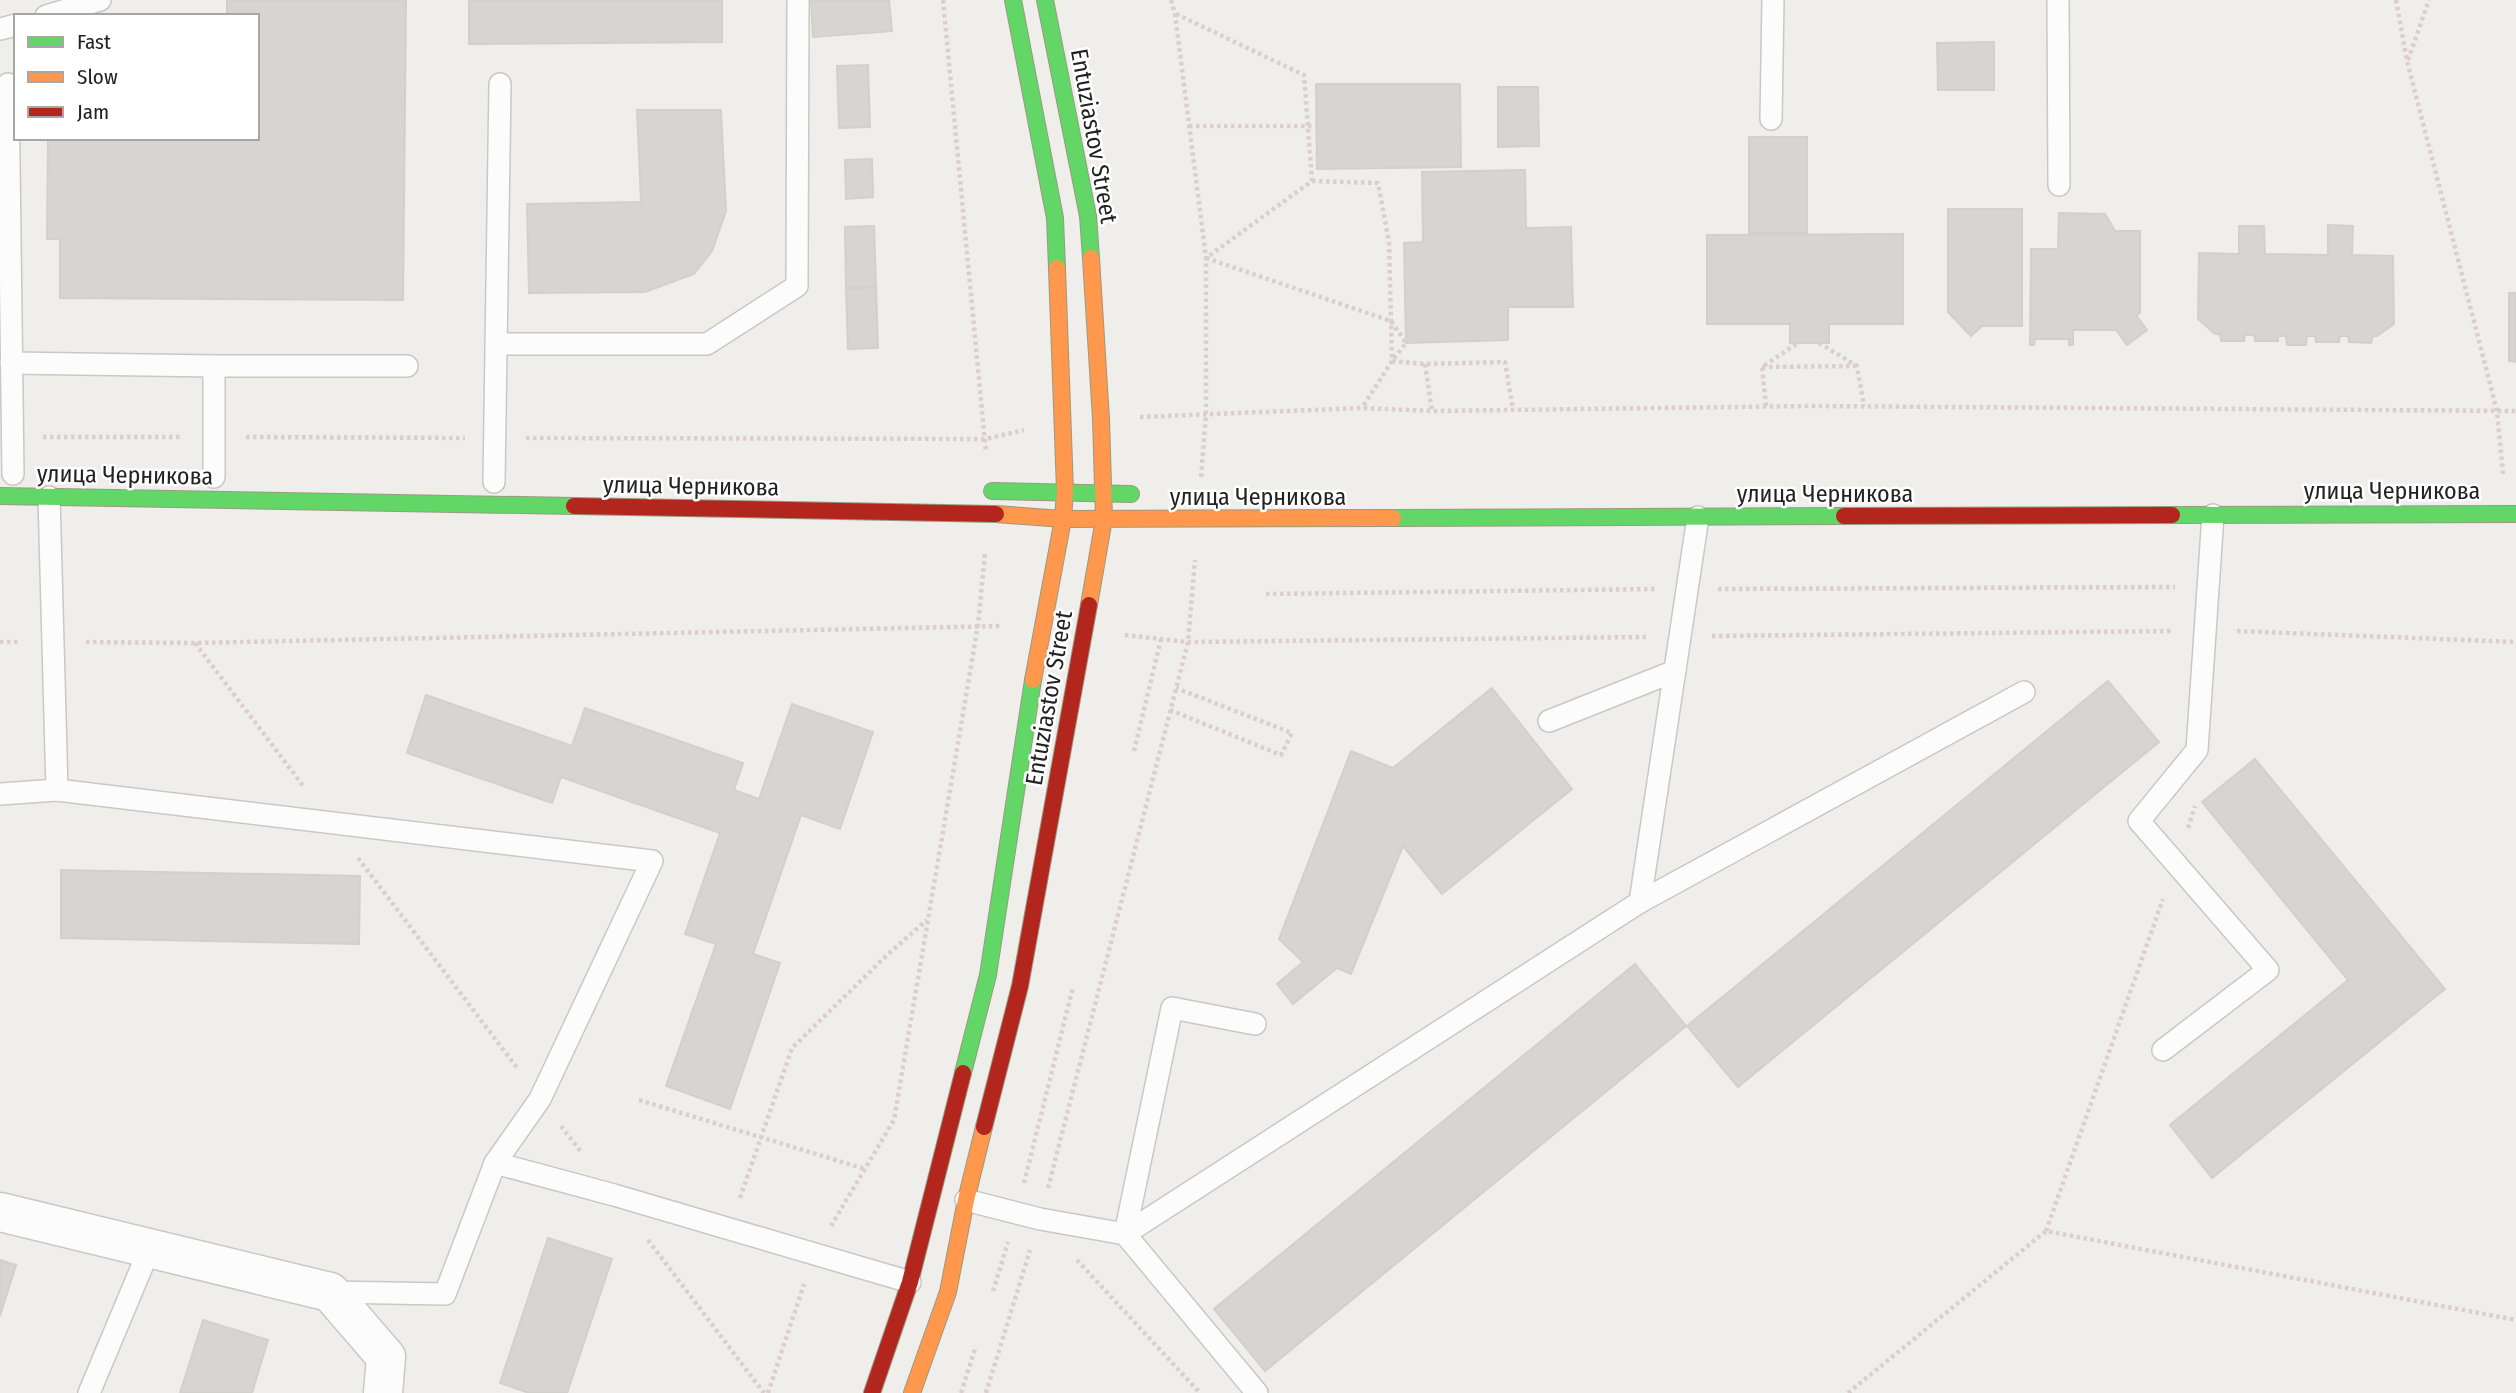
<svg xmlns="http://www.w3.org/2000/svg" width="2516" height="1393" font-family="'Fira Sans Condensed',sans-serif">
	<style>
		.building { fill: #d7d4d2; stroke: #d3d0cc; stroke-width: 2 }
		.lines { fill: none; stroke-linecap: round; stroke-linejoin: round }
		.lane-casing { stroke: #c9c8c7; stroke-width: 24 }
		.street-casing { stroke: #c9c8c7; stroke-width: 41 }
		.fast-casing { stroke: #999a82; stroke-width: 18 }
		.slow-casing { stroke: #999a82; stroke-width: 18 }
		.jam-casing { stroke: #999a82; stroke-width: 18 }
		.path { stroke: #dccecd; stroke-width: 4.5; stroke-dasharray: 3.5 3.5; stroke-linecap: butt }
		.lane { stroke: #fdfcfc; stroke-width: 21 }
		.street { stroke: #fdfcfc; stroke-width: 38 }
		.fast { stroke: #63d668; stroke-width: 16 }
		.slow { stroke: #ff974d; stroke-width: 16 }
		.jam { stroke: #b3261e; stroke-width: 16 }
		.labels { text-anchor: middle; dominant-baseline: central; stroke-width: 5; stroke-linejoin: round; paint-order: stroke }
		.street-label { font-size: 24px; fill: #222; stroke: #fff }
	</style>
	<rect width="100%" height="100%" fill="#f0eeeb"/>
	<g class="building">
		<polygon points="227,0 406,0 403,300 60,298 60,239 47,239 48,138 257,138 257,16 227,16"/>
		<polygon points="469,0 722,0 722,42 469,44"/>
		<polygon points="811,0 889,0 892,31 813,37"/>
		<polygon points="1994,42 1994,90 1938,90 1937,43"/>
		<polygon points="868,65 870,127 839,128 837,66"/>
		<polygon points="1316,84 1460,84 1461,167 1317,169"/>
		<polygon points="1498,87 1538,87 1539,146 1498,147"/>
		<polygon points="637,110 721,110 726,211 712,251 694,274 645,292 529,293 527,204 641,202"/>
		<rect x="1749" y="137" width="58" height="96"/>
		<polygon points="872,159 873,197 846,199 845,160"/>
		<polygon points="1525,170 1526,228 1571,227 1573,307 1508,307 1508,340 1406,343 1404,243 1423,242 1422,172"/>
		<polygon points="1948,209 2022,209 2022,326 1982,326 1971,336 1948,312"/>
		<polygon points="2059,213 2105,214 2115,231 2140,231 2140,313 2136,315 2147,330 2127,345 2116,330 2073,330 2073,345 2069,345 2069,339 2035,339 2034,345 2030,345 2031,249 2058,249"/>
		<polygon points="2328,225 2353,226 2352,255 2393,256 2394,324 2377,336 2373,336 2371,343 2349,342 2348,336 2340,336 2339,342 2316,342 2315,336 2307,336 2306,345 2287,345 2286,336 2278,336 2278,341 2255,341 2254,335 2245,335 2244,341 2221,341 2220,334 2215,334 2198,319 2199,253 2239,254 2239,226 2264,226 2265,254 2328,255"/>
		<polygon points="874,226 876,287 846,288 845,227"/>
		<polygon points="1903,234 1903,324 1829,324 1829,343 1790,343 1790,324 1707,324 1707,235"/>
		<polygon points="876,287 878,348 848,349 846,289"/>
		<polygon points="2509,293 2516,293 2516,362 2509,361"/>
		<polygon points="2108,681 2159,742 1738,1087 1687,1026"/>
		<polygon points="1492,688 1572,789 1442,894 1403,846 1351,974 1337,968 1293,1004 1277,984 1303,962 1279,939 1351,751 1393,768"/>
		<polygon points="426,695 572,746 585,708 743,763 734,790 759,799 792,704 873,732 840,829 801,815 753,954 780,963 730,1109 666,1086 716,944 685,934 720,833 561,777 552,803 407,753"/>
		<polygon points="2255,759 2445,989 2212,1178 2170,1125 2348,980 2202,802"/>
		<polygon points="61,870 360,876 359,944 61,938"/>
		<polygon points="1635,964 1686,1026 1265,1371 1214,1309"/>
		<polygon points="548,1238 612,1259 567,1393 529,1393 500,1383"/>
		<polygon points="0,1260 16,1265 0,1316"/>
		<polygon points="203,1320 268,1340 252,1393 180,1393"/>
	</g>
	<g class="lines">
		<defs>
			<g id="lane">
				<polyline points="2058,0 2059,185"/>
				<polyline points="46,16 100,0"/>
				<polyline points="0,29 16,25"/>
				<polyline points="8,84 13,474"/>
				<polyline points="1771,119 1773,0"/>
				<polyline points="496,344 707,344 797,286 798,0"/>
				<polyline points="11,363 214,366"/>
				<polyline points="214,477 214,366 407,366"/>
				<polyline points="494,482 500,84"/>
				<polyline points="49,497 57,790 652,861 540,1099 495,1163 445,1294 330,1292"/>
				<polyline points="1549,721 1675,671"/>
				<polyline points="0,794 57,790"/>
				<polyline points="1640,902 1698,517"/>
				<polyline points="2163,1050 2268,970 2139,821 2197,750 2213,515"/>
				<polyline points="495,1163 614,1195 910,1282"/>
				<polyline points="966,1200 1040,1219 1125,1234 1172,1008 1255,1024"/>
				<polyline points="89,1393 149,1250"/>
				<polyline points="1257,1393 1125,1234 1640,902 2024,692"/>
			</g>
			<polyline id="street" points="0,1212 330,1292 386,1357 383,1393"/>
			<g id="fast">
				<polyline points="1013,0 1055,218 1057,268"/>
				<polyline points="1045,0 1088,216 1091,258"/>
				<polyline points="992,491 1131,494"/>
				<polyline points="0,496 574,506"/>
				<polyline points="2172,515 2516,514"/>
				<polyline points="1393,518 1844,516"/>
				<polyline points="963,1073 988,975 1033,680"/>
			</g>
			<g id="slow">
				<polyline points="996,514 1063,519 1393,518"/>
				<polyline points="1089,605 1104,519 1101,419 1091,258"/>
				<polyline points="1033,680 1063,519 1065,491 1057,268"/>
				<polyline points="912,1393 948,1292 966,1200 984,1127"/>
			</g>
			<g id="jam">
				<polyline points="574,506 996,514"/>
				<polyline points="1844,516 2172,515"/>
				<polyline points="984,1127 1020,986 1089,605"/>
				<polyline points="872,1393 910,1282 963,1073"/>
			</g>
		</defs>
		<use href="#lane" class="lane-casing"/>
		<use href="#street" class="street-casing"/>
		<use href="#fast" class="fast-casing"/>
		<use href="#slow" class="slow-casing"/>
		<use href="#jam" class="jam-casing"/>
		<g class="path">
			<polyline points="943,0 986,453"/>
			<polyline points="1171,0 1175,14 1206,258 1206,414 1201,478"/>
			<polyline points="2396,0 2407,61 2497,411 2503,474"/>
			<polyline points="1176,14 1304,75 1312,181 1206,258"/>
			<polyline points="2408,60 2429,0"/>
			<polyline points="1189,126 1317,126"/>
			<polyline points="1312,181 1378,183 1389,242 1392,361 1362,408"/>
			<polyline points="1206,258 1391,321 1406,343 1392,361 1425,364 1505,362 1513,410"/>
			<polyline points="1819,343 1857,366 1864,406"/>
			<polyline points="1425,364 1432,411"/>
			<polyline points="1762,367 1857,366"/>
			<polyline points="1766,406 1762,367 1798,343"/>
			<polyline points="1140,417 1362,408 1432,411 1809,406 2516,411"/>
			<polyline points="43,437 181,437"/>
			<polyline points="246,437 465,438"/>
			<polyline points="526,438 986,439 1024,430"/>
			<polyline points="1718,589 2175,587"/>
			<polyline points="1266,594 1657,589"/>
			<polyline points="2237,631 2516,642"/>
			<polyline points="1125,635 1188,642 1647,637"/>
			<polyline points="1712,636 2172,631"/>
			<polyline points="0,642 21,642"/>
			<polyline points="86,642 195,643 1001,626"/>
			<polyline points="195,643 304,787"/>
			<polyline points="1170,710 1281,755 1292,733 1176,688"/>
			<polyline points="1134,751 1161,639"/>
			<polyline points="2188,828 2195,806"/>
			<polyline points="358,858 518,1069"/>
			<polyline points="639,1100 865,1169"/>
			<polyline points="561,1126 581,1152"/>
			<polyline points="1024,1183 1073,987"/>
			<polyline points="1048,1188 1188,642 1195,560"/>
			<polyline points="740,1198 792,1048 888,954 927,920"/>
			<polyline points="831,1226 894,1120 978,625 985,553"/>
			<polyline points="2046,1231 2163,899"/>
			<polyline points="648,1240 764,1393"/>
			<polyline points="1077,1260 1200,1393"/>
			<polyline points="993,1291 1008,1242"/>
			<polyline points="768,1393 804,1284"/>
			<polyline points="961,1393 976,1346"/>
			<polyline points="986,1393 1030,1250"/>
			<polyline points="1848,1393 2046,1231 2516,1320"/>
		</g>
		<use href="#lane" class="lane"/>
		<use href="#street" class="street"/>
		<use href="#fast" class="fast"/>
		<use href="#slow" class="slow"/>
		<use href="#jam" class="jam"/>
	</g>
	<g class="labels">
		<g class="street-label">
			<text transform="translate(1094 136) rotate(80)">Entuziastov Street</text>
			<text transform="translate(125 475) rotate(1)">улица Черникова</text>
			<text transform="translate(691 486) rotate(1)">улица Черникова</text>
			<text x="2392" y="491">улица Черникова</text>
			<text x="1825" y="494">улица Черникова</text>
			<text x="1258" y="497">улица Черникова</text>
			<text transform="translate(1049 698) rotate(-80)">Entuziastov Street</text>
		</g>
	</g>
	<rect x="14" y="14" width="245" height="126" fill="#ffffff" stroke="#a7a7a7" stroke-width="2"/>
	<rect x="28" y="37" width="35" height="10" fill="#63d668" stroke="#a7a7a7" stroke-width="2"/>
	<text x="77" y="49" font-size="21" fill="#222222">Fast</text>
	<rect x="28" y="72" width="35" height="10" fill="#ff974d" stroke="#a7a7a7" stroke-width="2"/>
	<text x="77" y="84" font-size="21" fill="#222222">Slow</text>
	<rect x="28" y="107" width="35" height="10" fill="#b3261e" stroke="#a7a7a7" stroke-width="2"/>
	<text x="77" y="119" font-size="21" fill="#222222">Jam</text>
</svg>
